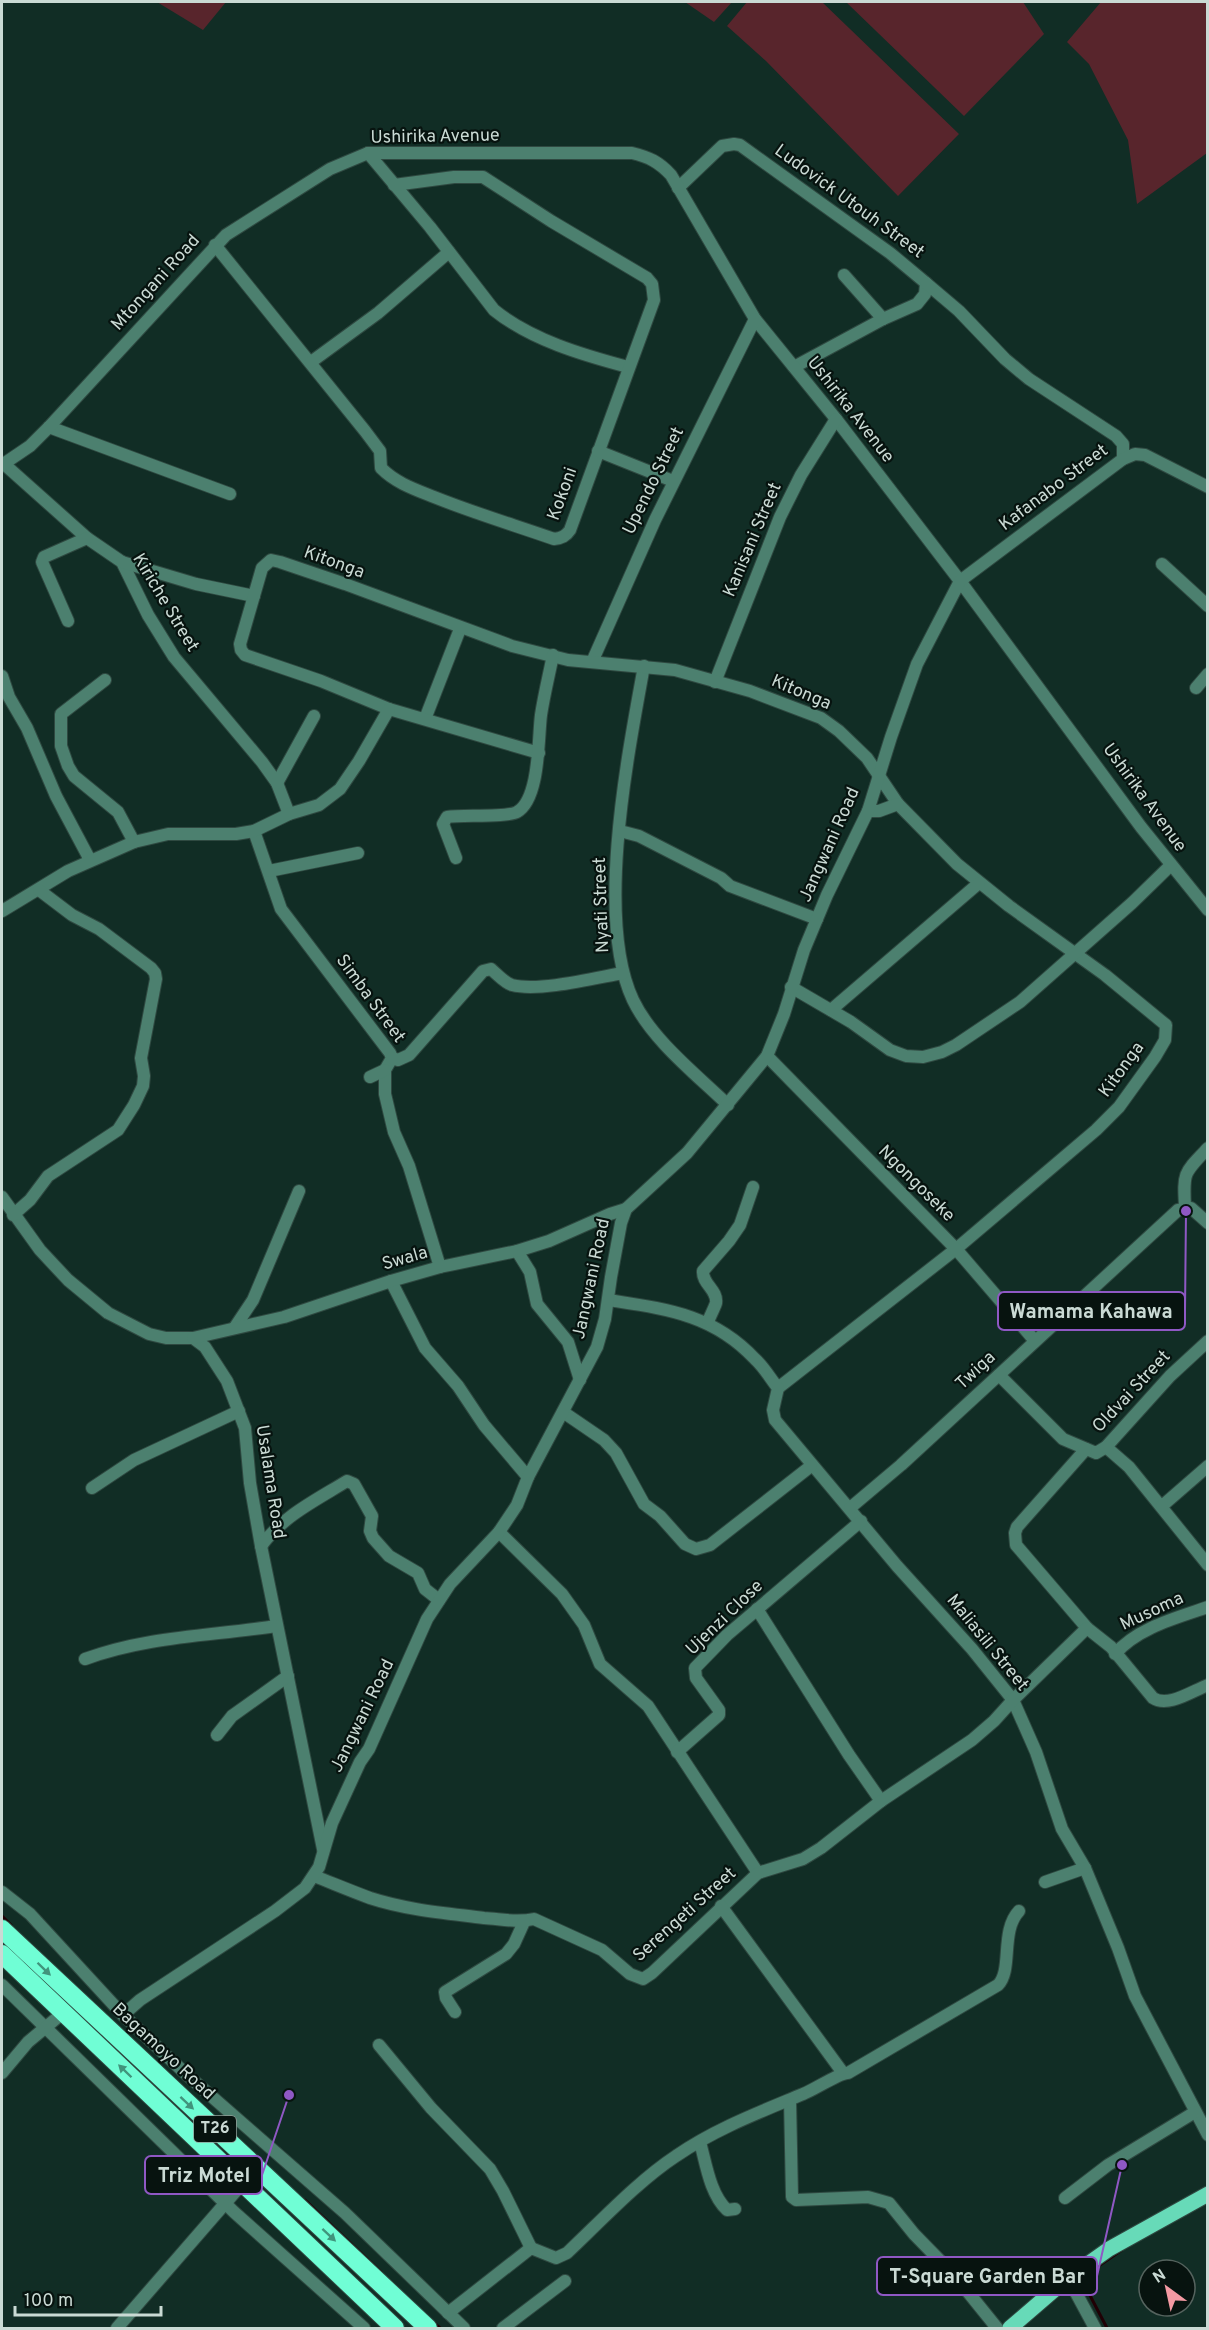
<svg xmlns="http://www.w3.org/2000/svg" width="1209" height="2330" font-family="Overpass,sans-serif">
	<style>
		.green { fill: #58252c }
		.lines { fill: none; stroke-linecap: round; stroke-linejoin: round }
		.stream { stroke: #200005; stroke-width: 3 }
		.minor-casing { stroke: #2f4941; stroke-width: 14 }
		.major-casing { stroke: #2f4941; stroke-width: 17 }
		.highway-casing { stroke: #2f4941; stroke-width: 20 }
		.minor { stroke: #4c806f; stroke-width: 12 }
		.major { stroke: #67dab8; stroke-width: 15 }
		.highway { stroke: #70fed5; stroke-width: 18 }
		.oneway { fill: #41947c }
		.labels { text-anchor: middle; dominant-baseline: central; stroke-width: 4.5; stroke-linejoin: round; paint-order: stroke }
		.shield { fill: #07130f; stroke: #909e99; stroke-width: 1.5 }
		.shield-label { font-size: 16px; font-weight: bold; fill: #cadad4 }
		.street-label { font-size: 18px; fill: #cadad4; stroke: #07130f }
		.leader { fill: none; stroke: #8f58c4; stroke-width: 2 }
		.callout-dot { fill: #8f58c4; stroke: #07130f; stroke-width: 2 }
		.callout { fill: #07130f; stroke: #8f58c4; stroke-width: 2 }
		.callout-label { font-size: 20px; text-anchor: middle; font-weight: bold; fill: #cadad4 }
	</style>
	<rect width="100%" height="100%" fill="#112d25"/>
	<g class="green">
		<polygon points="157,2 226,2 203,30"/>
		<polygon points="685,2 732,2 714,22"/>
		<polygon points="747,2 822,2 959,134 898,196 766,61 727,26"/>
		<polygon points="846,2 1023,2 1044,34 964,116"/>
		<polygon points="1101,2 1207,2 1207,153 1137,204 1128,140 1089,64 1067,42"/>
	</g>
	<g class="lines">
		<g class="stream">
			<polyline points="2,1916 11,1925"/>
			<polyline points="305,2200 381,2272"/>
			<polyline points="1100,2265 1122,2250"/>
			<polyline points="1083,2276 1084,2284 1107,2328"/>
			<polyline points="433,2322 440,2328"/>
		</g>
		<defs>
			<g id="minor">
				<path d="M368 153 430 227 494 310C531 340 583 355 628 367"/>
				<polyline points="678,188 722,146 734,144 740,145 890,253 926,283 925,294 917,304 883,319 794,367"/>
				<path d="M215 245 365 431 380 451 381 468C396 483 414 489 434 497 474 513 514 525 554 539 562 538 566 536 570 530L654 300 652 284 647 278 551 221 483 177H454L394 185"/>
				<polyline points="844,275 883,319"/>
				<polyline points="926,283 959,311 1005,359 1029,379 1116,436 1123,444 1123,459"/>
				<polyline points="311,362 378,313 449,252"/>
				<polyline points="49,427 230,494"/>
				<polyline points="598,451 673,481"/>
				<polyline points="4,464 87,538 122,562 148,615 174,657 262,762 277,783 289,814"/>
				<path d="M2 465 30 446 49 427 226 235 330 169 368 153H632C649 157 659 162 671 175L755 319 836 419 960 581 1141 827 1208 910"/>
				<polyline points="122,562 196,584 254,596"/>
				<polyline points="1162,564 1208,606"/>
				<polyline points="68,621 42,562 44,557 87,538"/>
				<polyline points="592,662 655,520 755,319"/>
				<path d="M644 666C628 754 595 919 633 1000 652 1040 697 1075 728 1105"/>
				<polyline points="2,676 9,697 27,728 56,796 90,860"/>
				<polyline points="105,680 61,714 61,746 68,766 74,776 118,812 134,842"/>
				<polyline points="715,682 780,517 801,475 836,419"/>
				<polyline points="1196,688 1208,674"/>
				<polyline points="425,719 460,629"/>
				<polyline points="539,753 389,709 321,681 245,655 241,650 240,644 262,568 271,560 280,562 345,584 512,646 568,660 675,670 750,691 821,718 839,731 867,758 898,804 957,864 1009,906 1105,975 1166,1025 1165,1040 1155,1057 1119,1107 1096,1130 956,1249 778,1388"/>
				<polyline points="277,783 314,716"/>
				<polyline points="868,811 879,811 898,804"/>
				<polyline points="254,831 281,909 390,1053 392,1058 385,1070 385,1094 394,1132 409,1166 440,1267"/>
				<polyline points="620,831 639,836 721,878 730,886 817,919"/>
				<path d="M456 858 443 824 447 817C462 815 509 817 517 812 540 799 538 738 541 715 544 695 549 675 553 655"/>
				<polyline points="269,871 358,853"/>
				<polyline points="2,911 68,871 134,842 168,834 236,834 254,831 289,814 319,805 340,789 359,761 389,709"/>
				<polyline points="791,987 851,1022 890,1050 906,1056 923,1057 942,1052 956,1045 1020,1002 1132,903 1171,865"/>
				<polyline points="831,1010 979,883"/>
				<polyline points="767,1056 956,1249 1035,1341"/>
				<path d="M392 1058 398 1060 409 1055 483 971 491 969C497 974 505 983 512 985 539 992 595 978 623 973"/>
				<polyline points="370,1077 385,1070"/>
				<polyline points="2,1197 40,1250 68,1280 108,1313 149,1334 166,1338 193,1338 205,1347 227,1381 245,1428 250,1483 261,1546 323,1849"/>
				<path d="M1187 1207 1185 1206C1183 1172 1184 1173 1208 1148"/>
				<polyline points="13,1215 30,1200 48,1176 118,1130 134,1105 143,1086 144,1076 141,1058 156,979 155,973 151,968 99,929 72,915 39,890"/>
				<polyline points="517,1251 530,1272 537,1304 568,1342 580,1380"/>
				<polyline points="391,1281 425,1348 458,1386 484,1425 528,1477"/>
				<path d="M608 1300C666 1309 713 1314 755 1359 764 1367 770 1378 778 1388L773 1410 775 1420 897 1566 972 1649 1013 1700 1036 1752 1062 1829 1085 1868 1118 1948 1135 1996 1208 2135"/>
				<path d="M708 1322C710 1316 714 1309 716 1303 718 1290 702 1284 703 1271L729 1241 740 1225 753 1187"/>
				<polyline points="235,1327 253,1300 299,1191"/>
				<polyline points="193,1338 284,1317 391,1281 440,1267 517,1251 549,1241 610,1214 626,1209"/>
				<polyline points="999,1375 1063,1439 1096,1453 1106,1447 1170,1376 1208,1341"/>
				<polyline points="563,1412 604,1440 616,1453 644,1504 660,1516 685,1544 696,1549 710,1545 811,1466"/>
				<polyline points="1106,1447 1129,1467 1208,1565"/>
				<path d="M1086 1449 1017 1527 1015 1533 1016 1545 1087 1628 1111 1647 1153 1698C1168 1708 1192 1691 1208 1685"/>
				<polyline points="92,1488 134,1460 239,1411"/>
				<polyline points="1162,1506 1208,1466"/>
				<polyline points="850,1508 901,1465 1178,1210 1191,1208 1208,1223"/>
				<polyline points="499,1532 562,1594 584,1625 600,1664 648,1706 758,1873"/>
				<path d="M261 1546C283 1516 316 1500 347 1481L354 1484 372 1516 370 1531 373 1538 389 1556 418 1573 425 1589 439 1600"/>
				<polyline points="757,1609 849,1755 881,1801"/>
				<path d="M1115 1654C1137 1628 1176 1618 1208 1607"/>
				<path d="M85 1659C148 1636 211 1636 276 1626"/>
				<polyline points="217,1735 232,1716 288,1676"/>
				<polyline points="677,1752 719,1715 719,1710 696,1678 695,1668 727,1635 861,1521"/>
				<path d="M314 1876C332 1883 351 1891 370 1898 407 1910 445 1913 484 1918 501 1919 517 1923 534 1919L602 1950 630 1974 643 1979 652 1973 758 1873 803 1859 821 1848 881 1801 972 1740 994 1721 1013 1700 1087 1628"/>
				<polyline points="1045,1882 1085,1868"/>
				<polyline points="2,1892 30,1914 123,2015 186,2074 345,2213 464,2328"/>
				<polyline points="721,1906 843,2073"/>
				<polyline points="2,1985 234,2212 364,2328"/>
				<polyline points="455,2012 446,1998 445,1992 506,1954 514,1944 524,1922"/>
				<polyline points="123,2015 140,2000 275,1911 305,1888 319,1867 332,1823 360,1762 369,1749 427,1619 450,1584 499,1532 517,1505 528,1477 597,1347 605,1319 611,1277 621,1223 626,1209 687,1153 767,1056 784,1014 804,950 827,895 868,811 891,737 917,664 960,581 1123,459 1135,454 1145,455 1208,487"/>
				<polyline points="379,2045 431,2108 490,2169 503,2191 531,2248"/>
				<polyline points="2,2073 28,2042 64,2012"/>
				<polyline points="790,2100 792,2197 796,2200 868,2197 889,2203 914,2234 955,2276 997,2328"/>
				<path d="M700 2142C706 2164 710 2194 727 2210L735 2209"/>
				<polyline points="1065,2198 1108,2165 1195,2112"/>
				<polyline points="1068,2278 1095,2328"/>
				<path d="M448 2313 531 2248 556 2258 567 2253C600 2222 638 2181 676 2156 715 2129 760 2112 803 2094 814 2090 839 2073 848 2073L998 1985C1013 1970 1000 1931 1019 1911"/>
				<polyline points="117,2328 242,2184"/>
				<polyline points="503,2328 565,2281"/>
			</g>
			<polyline id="major" points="1010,2328 1068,2278 1109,2249 1208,2194"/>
			<g id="highway">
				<polyline points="2,1929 428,2328"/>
				<polyline points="2,1954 395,2328"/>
			</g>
		</defs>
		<use href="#minor" class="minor-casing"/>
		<use href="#major" class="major-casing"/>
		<use href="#highway" class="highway-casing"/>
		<use href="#minor" class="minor"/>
		<use href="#major" class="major"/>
		<use href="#highway" class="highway"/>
	</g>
	<defs><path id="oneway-solid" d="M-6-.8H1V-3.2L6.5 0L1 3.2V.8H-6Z" transform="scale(1.5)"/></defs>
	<g class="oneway">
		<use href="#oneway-solid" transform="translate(44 1969) rotate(44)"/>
		<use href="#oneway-solid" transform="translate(125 2071) rotate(-136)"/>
		<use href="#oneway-solid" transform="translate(187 2103) rotate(43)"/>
		<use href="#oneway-solid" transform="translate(329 2235) rotate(43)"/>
	</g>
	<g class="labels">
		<rect class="shield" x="194" y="2116" width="42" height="26" rx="4.5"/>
		<g class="shield-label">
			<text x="215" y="2129">T26</text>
		</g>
		<g class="street-label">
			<text transform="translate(435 137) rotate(-1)">Ushirika Avenue</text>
			<text transform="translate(849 202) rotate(36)">Ludovick Utouh Street</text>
			<text transform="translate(156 283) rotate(-48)">Mtongani Road</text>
			<text transform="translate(850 410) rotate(52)">Ushirika Avenue</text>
			<text transform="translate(654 481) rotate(-64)">Upendo Street</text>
			<text transform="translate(1054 488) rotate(-37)">Kafanabo Street</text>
			<text transform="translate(563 494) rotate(-70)">Kokoni</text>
			<text transform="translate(753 540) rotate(-67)">Kanisani Street</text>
			<text transform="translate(334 563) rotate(20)">Kitonga</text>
			<text transform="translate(165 603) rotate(59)">Kiriche Street</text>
			<text transform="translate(801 693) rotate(23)">Kitonga</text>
			<text transform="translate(1144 798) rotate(54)">Ushirika Avenue</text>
			<text transform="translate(830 845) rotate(-66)">Jangwani Road</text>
			<text transform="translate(602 905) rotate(-92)">Nyati Street</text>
			<text transform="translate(370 999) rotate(54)">Simba Street</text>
			<text transform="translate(1122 1070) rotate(-54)">Kitonga</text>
			<text transform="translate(916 1184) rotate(45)">Ngongoseke</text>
			<text transform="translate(405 1259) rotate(-16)">Swala</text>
			<text transform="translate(592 1279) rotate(-78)">Jangwani Road</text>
			<text transform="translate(976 1371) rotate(-43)">Twiga</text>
			<text transform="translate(1132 1392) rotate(-47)">Oldvai Street</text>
			<text transform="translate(270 1482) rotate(81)">Usalama Road</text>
			<text transform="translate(1152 1612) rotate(-25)">Musoma</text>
			<text transform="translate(725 1618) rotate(-44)">Ujenzi Close</text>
			<text transform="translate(987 1643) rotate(51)">Maliasili Street</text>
			<text transform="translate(363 1716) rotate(-64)">Jangwani Road</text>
			<text transform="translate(685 1915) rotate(-42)">Serengeti Street</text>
			<text transform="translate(163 2052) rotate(43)">Bagamoyo Road</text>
		</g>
	</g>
	<path class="leader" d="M1186 1211L1185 1311M289 2095L262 2175M1122 2165L1097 2276"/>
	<g class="callout-dot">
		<circle cx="1186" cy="1211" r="6"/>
		<circle cx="289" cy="2095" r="6"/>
		<circle cx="1122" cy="2165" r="6"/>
	</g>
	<g class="callout">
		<rect x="998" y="1292" width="187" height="38" rx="6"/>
		<rect x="145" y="2156" width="117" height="38" rx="6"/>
		<rect x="877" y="2257" width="220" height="38" rx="6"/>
	</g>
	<g class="callout-label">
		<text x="1091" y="1318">Wamama Kahawa</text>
		<text x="204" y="2182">Triz Motel</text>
		<text x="987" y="2283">T-Square Garden Bar</text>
	</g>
	<rect width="1209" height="2330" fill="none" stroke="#cadad4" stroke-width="6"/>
	<g transform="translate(1167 2288) rotate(327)"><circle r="28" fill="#07130f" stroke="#55635e" stroke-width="1.5"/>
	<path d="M0-4.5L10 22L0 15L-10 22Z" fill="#f49aa3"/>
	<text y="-9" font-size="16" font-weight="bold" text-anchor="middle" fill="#cadad4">N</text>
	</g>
	<path d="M15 2306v9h146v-9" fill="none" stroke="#cadad4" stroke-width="3"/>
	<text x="24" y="2306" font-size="18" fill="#cadad4" stroke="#07130f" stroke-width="4.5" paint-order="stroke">100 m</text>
</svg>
